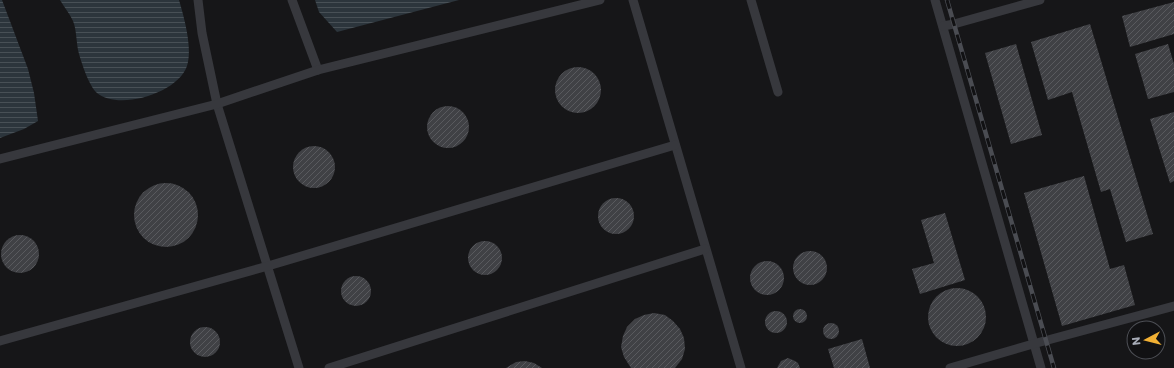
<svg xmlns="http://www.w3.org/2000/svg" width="1174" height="368" font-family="Poppins,sans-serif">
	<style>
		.water { fill: url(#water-rules) }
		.building { fill: url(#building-hatch) }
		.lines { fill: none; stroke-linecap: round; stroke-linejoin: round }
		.service { stroke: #37383d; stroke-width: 9 }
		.rail-casing { stroke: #4a4c52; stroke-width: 4.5 }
		.rail { stroke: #111113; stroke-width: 3; stroke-dasharray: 9; stroke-linecap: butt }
	</style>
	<defs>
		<pattern id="water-rules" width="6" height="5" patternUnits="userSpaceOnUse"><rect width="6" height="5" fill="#2c353c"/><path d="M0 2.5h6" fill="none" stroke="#485056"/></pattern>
		<pattern id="building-hatch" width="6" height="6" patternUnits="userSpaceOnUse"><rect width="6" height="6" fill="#404145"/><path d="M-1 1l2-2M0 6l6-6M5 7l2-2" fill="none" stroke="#595a5e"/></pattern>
	</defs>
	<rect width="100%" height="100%" fill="#161618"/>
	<g class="water">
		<polygon points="0,0 2,0 28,69 34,93 38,121 24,129 0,138"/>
		<path d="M60 0H179C184 17 193 49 187 66 178 93 119 111 97 93 89 86 82 64 79 54 76 43 77 31 73 21 70 14 64 7 60 0Z"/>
		<polygon points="315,0 459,0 337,32 319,12"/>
	</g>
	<g class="building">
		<polygon points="1174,2 1174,34 1130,47 1122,16"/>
		<polygon points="1090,24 1153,234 1126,242 1110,189 1101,192 1072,92 1048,100 1031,42"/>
		<polygon points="1016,44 1042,135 1011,144 985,53"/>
		<polygon points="1168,44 1174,64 1174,92 1148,99 1135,54"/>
		<circle cx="578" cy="90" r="23"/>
		<circle cx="448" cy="127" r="21"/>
		<polygon points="1174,112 1174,181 1170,183 1150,119"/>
		<circle cx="314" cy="167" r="21"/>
		<polygon points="1084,176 1110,269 1124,265 1135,305 1062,326 1024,193"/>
		<circle cx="166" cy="215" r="32"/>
		<circle cx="616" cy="216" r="18"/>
		<polygon points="945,213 965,280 920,294 912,269 934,263 921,220"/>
		<circle cx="20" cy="254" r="19"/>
		<circle cx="485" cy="258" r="17"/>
		<circle cx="810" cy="268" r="17"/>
		<circle cx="767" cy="278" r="17"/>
		<circle cx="356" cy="291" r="15"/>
		<circle cx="957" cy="317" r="29"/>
		<circle cx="800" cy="316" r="7"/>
		<circle cx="776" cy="322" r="11"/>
		<polygon points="654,313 665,315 673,321 680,329 684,338 685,349 682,359 675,368 631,368 624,357 621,347 623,336 627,327 635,319 644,315"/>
		<circle cx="831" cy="331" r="8"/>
		<circle cx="205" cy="342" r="15"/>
		<polygon points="862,339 870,368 834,368 828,349"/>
		<polygon points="788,358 795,361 798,363 800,368 777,368 781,361"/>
		<polygon points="525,361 534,363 542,368 506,368 516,362"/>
	</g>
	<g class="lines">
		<g class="service">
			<polyline points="198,0 202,33 217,104 299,368"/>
			<polyline points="292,0 318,70"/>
			<polyline points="633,0 741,368"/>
			<polyline points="751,0 778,92"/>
			<polyline points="935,0 1041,368"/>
			<polyline points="943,26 954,24 1040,0"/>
			<polyline points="0,159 217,104 318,70 600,0"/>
			<polyline points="0,341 268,266 675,145"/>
			<polyline points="329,368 705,249"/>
			<polyline points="950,368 1033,344 1174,306"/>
		</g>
		<defs>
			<polyline id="rail" points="947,0 1054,368"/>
		</defs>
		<use href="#rail" class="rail-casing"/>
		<use href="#rail" class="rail"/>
	</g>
	<g transform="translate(1146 340) rotate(263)"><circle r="19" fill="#111113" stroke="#4d4f55"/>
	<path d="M0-3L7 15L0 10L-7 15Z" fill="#f2b134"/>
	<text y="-6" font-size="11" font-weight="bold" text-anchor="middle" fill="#a8adb8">N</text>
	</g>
</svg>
